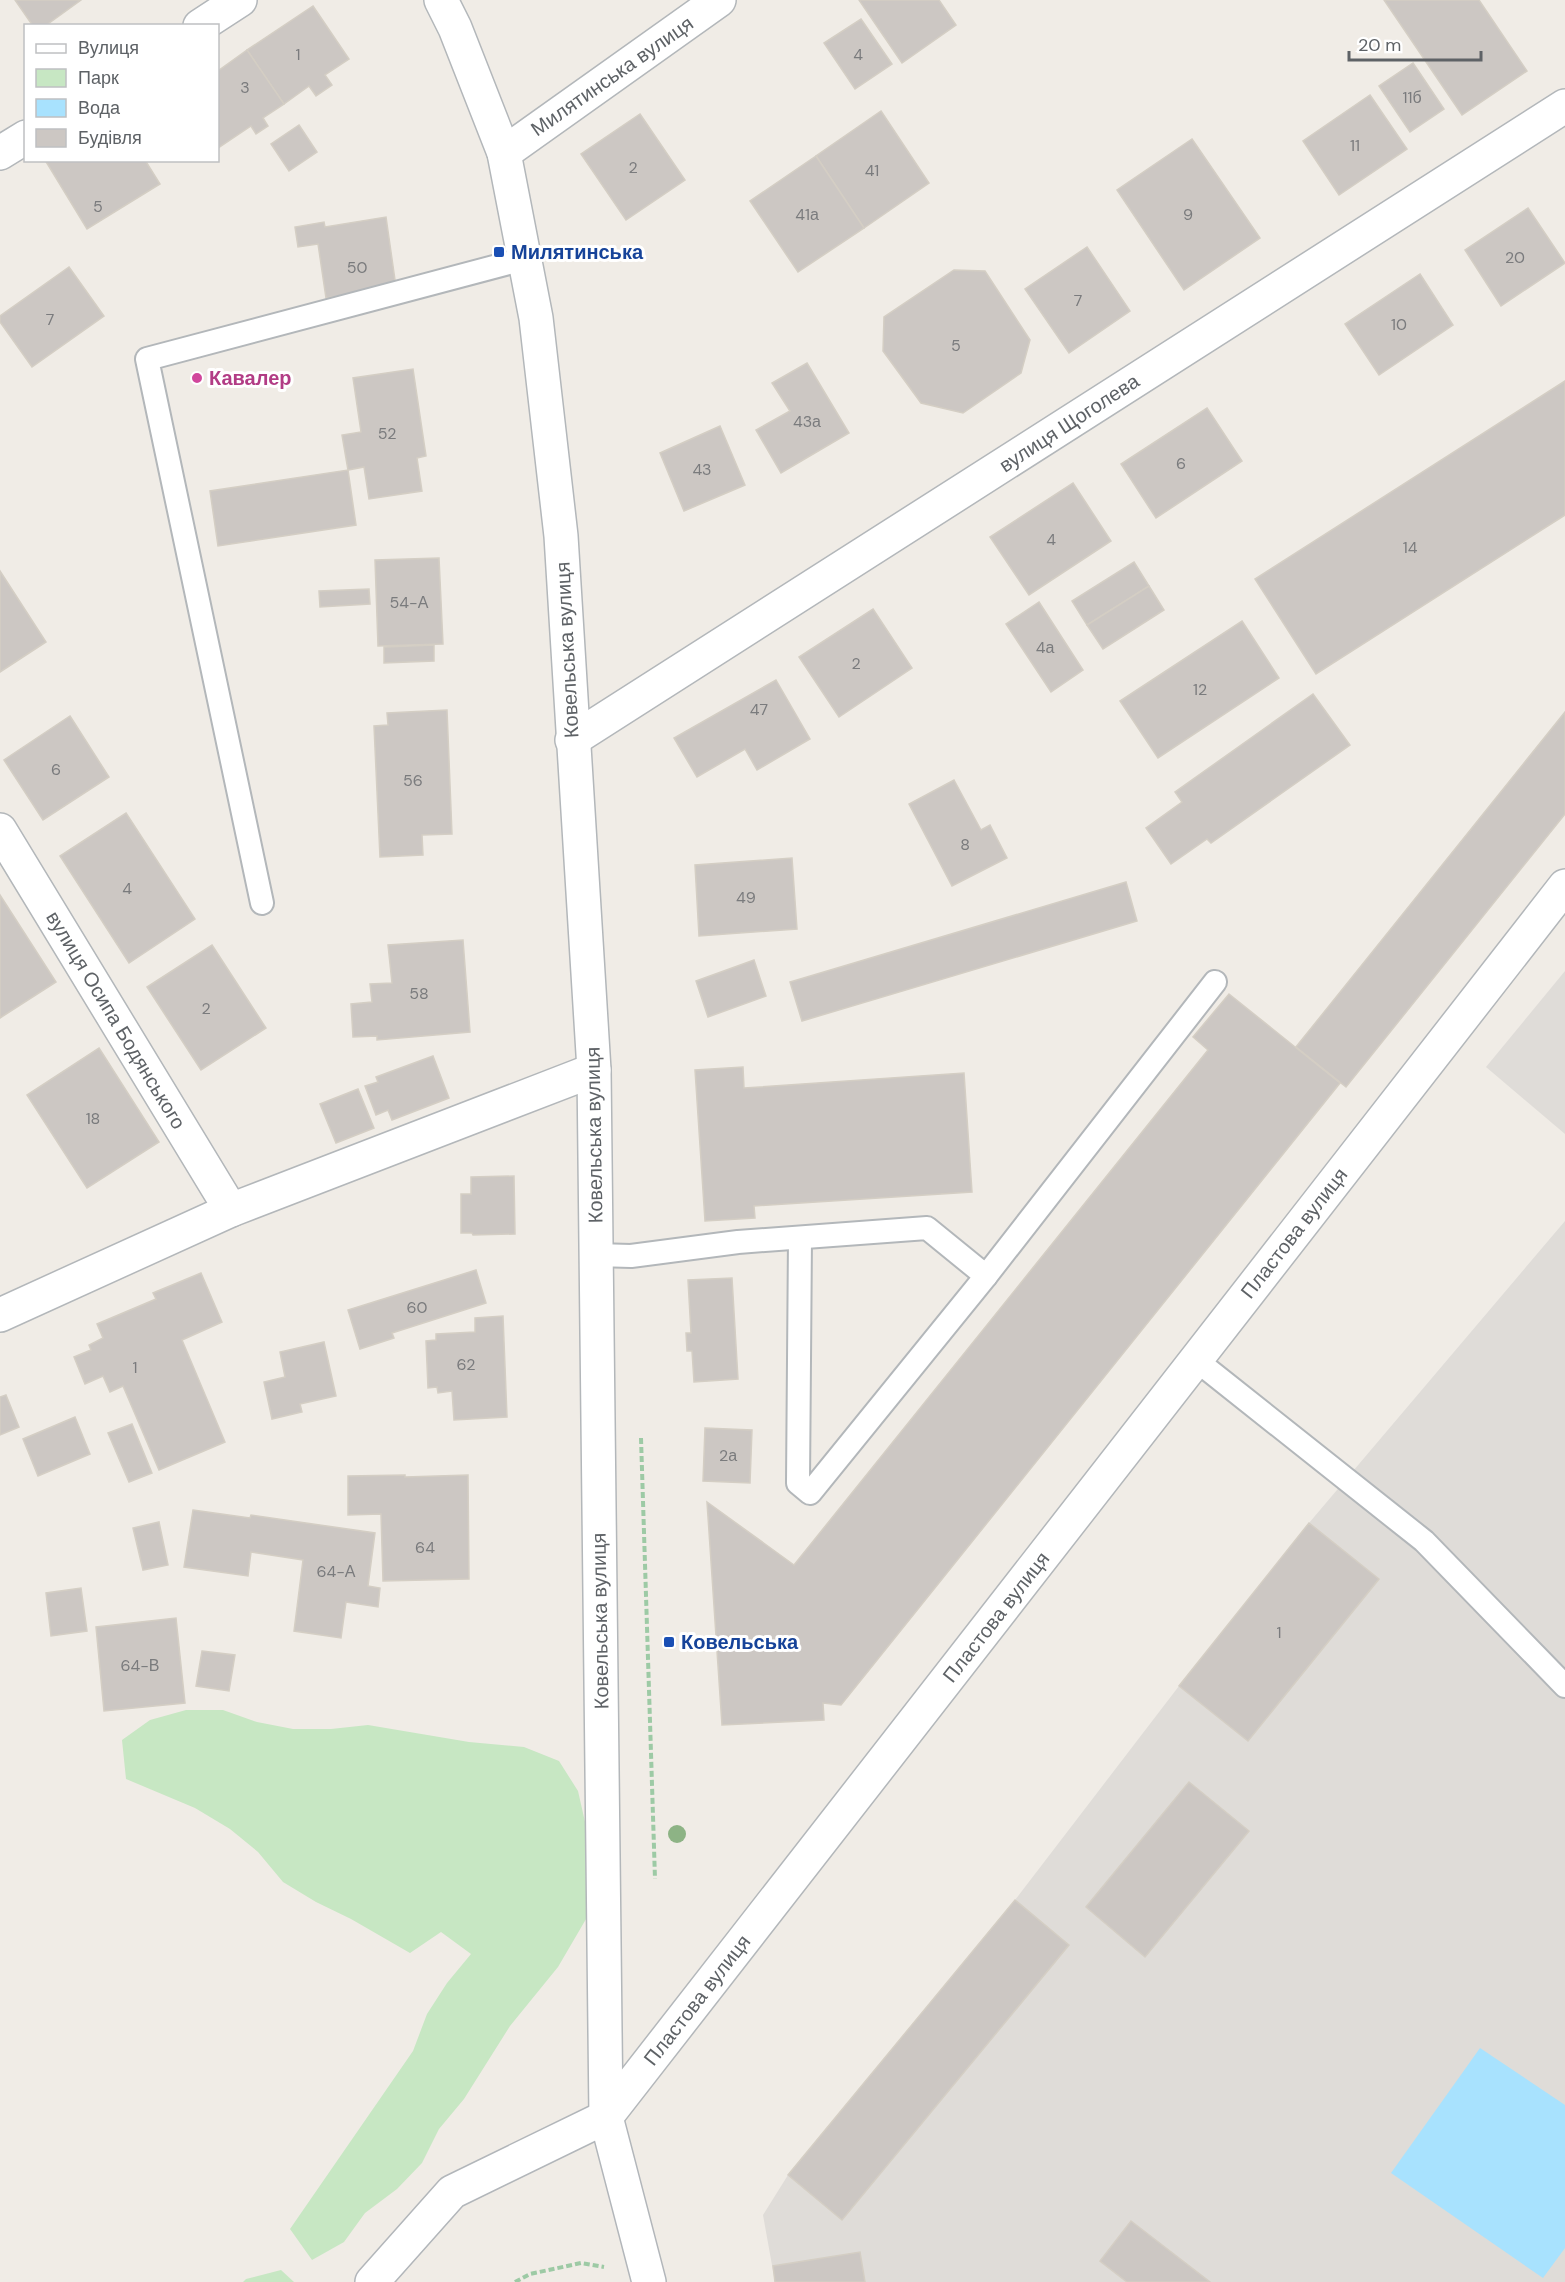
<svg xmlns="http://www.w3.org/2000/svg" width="1565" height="2282" font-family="'DM Sans',sans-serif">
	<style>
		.industrial { fill: #dfdcd8 }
		.green { fill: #c7e7c3 }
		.water { fill: #a8e2fe }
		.building { fill: #ccc7c3; stroke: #d4cec4; stroke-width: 1.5 }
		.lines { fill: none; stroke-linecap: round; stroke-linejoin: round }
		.service-casing { stroke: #b3b7ba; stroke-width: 26 }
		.minor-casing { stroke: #b3b7ba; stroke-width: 36 }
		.tertiary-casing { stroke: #b3b7ba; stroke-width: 36 }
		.secondary-casing { stroke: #b2b6ba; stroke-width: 36 }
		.path { stroke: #9dcaa5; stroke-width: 4; stroke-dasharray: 6 3; stroke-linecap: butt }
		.service { stroke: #fff; stroke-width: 22 }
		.minor { stroke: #fff; stroke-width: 33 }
		.tertiary { stroke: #fff; stroke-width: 33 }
		.secondary { stroke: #fff; stroke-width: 33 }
		.tree { fill: #8db385 }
		.transit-dot { fill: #1a4fb4; stroke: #fff; stroke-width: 2 }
		.hotel-dot { fill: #d1479c; stroke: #fff; stroke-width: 2 }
		.labels { text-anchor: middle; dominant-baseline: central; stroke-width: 6; stroke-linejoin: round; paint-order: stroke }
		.number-label { font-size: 16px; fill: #7a7b7d }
		.street-label { font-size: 20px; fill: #5e6266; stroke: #fff }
		.transit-label { font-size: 20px; font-weight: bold; fill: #164399; stroke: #fff; text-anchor: start }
		.hotel-label { font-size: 20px; font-weight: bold; fill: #b23c85; stroke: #fff; text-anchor: start }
	</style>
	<rect width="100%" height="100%" fill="#f0ece6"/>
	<g class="industrial">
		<polygon points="1565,971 1565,1134 1486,1067"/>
		<polygon points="1565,1221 1565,2282 775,2282 763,2215 788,2175 1015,1900 1179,1686 1309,1523"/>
	</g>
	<g class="green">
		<polygon points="186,1710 223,1710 257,1722 293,1729 331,1729 368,1725 469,1742 524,1747 559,1761 578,1791 595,1866 596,1902 558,1967 510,2026 464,2099 439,2129 422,2163 397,2189 365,2213 344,2242 312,2260 290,2229 413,2051 427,2014 447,1983 471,1954 441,1932 410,1953 351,1919 316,1902 283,1882 258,1852 230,1829 195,1808 126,1779 122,1740 150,1720"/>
		<polygon points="281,2270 294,2282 243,2282 246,2279"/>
	</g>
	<polygon class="water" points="1480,2048 1565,2105 1565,2248 1543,2278 1391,2173"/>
	<g class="building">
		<polygon points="15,0 81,0 45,26 33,26"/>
		<polygon points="859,0 939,0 956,25 902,63"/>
		<polygon points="1384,0 1479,0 1527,71 1462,115"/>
		<polygon points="313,6 349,59 325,75 332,85 316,96 309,86 284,104 247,50"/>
		<polygon points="861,19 892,64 855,89 824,43"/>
		<polygon points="247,50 284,104 263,118 268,126 256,134 251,126 218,148 218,71"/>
		<polygon points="1413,63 1444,109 1410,132 1379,86"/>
		<polygon points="1370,95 1407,149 1339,195 1303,141"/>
		<polygon points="881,111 929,183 864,228 816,156"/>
		<polygon points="640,114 685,180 626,220 581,154"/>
		<polygon points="299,125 317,152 289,171 271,144"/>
		<polygon points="1192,139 1260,238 1184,290 1117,190"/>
		<polygon points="816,156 864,228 798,272 750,201"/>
		<polygon points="45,160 145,160 160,184 87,229"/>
		<polygon points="1528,208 1565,263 1501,306 1465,250"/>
		<polygon points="386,217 396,287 326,298 318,244 298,247 295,227 324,222 325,227"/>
		<polygon points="1087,247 1130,311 1069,353 1025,289"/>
		<polygon points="69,267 104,316 32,367 0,322 0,316"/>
		<polygon points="954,270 985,271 1030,340 1021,373 963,413 921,403 883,351 884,317"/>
		<polygon points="1420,274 1453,325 1379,375 1345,324"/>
		<polygon points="807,363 849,433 781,473 756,430 790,411 772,383"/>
		<polygon points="413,369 426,456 417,458 422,491 369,499 364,467 348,470 342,435 361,432 353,378"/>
		<polygon points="1565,381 1565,515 1316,674 1255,579"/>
		<polygon points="1207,408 1242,461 1156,518 1121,464"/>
		<polygon points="720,426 745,485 684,511 660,453"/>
		<polygon points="348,470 356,525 218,546 210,491"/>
		<polygon points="1073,483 1111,541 1029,595 990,537"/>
		<polygon points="439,558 443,644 378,646 375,560"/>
		<polygon points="1134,562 1149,586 1087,625 1072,601"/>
		<polygon points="0,571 46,642 0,672"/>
		<polygon points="1149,586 1164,610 1103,649 1087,625"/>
		<polygon points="369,589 370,604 320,607 319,591"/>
		<polygon points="1039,602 1083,670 1051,692 1006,624"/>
		<polygon points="873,609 912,668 839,717 799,657"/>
		<polygon points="1242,621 1279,678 1158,758 1120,701"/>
		<polygon points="434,645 434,661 384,663 384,647"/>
		<polygon points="776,680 810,739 757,770 745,749 697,777 674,738"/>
		<polygon points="1313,694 1350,745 1211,843 1207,839 1171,864 1146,828 1182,802 1175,792"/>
		<polygon points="447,710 452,834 422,835 423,855 380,857 374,726 388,725 387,713"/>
		<polygon points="1565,712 1565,814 1346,1087 1296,1047"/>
		<polygon points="70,716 109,777 43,820 4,760"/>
		<polygon points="954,780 981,830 990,825 1007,858 952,886 909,804"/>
		<polygon points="126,813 195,919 129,963 60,856"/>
		<polygon points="792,858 797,929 699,936 695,865"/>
		<polygon points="1126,882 1137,921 802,1021 790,982"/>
		<polygon points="0,895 56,982 0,1018"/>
		<polygon points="463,940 470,1032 377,1040 377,1036 353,1037 351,1004 372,1002 370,984 392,983 388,945"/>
		<polygon points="212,945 266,1028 201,1070 147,987"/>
		<polygon points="754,960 766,996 708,1017 696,981"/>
		<polygon points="1229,994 1340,1083 841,1705 823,1703 824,1720 722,1725 707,1502 794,1565 1208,1050 1193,1037"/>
		<polygon points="99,1048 159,1142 87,1188 27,1095"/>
		<polygon points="433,1056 449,1098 392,1120 388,1110 376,1115 365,1086 378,1082 376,1077"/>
		<polygon points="743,1067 744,1088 964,1073 972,1192 754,1206 755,1218 705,1221 695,1070"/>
		<polygon points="358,1089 374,1128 336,1143 320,1104"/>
		<polygon points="514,1176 515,1234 473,1235 472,1233 461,1233 461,1194 471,1194 471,1177"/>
		<polygon points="476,1270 486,1303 392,1333 394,1338 360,1349 348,1310"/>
		<polygon points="201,1273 222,1322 182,1340 225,1442 159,1470 123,1386 110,1392 103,1376 85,1384 74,1357 91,1350 89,1345 103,1338 97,1324 156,1299 153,1293"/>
		<polygon points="732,1278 738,1379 694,1382 692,1351 687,1351 686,1333 691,1333 688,1280"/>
		<polygon points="503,1316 507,1417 454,1420 452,1391 438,1393 437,1387 428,1388 426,1341 436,1340 436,1334 475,1332 475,1318"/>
		<polygon points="324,1342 336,1396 300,1404 302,1412 272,1419 264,1382 285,1377 280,1352"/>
		<polygon points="6,1395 19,1427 0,1435 0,1397"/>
		<polygon points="75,1417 90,1454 38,1476 23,1439"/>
		<polygon points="132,1424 152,1473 129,1482 108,1433"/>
		<polygon points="705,1428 752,1430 750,1483 703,1481"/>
		<polygon points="405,1475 405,1477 468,1475 469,1579 383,1581 381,1514 348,1515 348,1476"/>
		<polygon points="193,1510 250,1518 251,1515 375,1533 368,1586 380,1588 378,1607 346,1602 341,1638 294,1631 303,1560 251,1552 248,1576 184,1567"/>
		<polygon points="159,1522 168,1565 143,1570 133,1528"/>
		<polygon points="1309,1523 1379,1579 1248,1741 1179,1686"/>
		<polygon points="81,1588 87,1631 51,1636 46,1593"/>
		<polygon points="176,1618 185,1703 104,1711 96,1627"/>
		<polygon points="202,1651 235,1655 229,1691 196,1686"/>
		<polygon points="1189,1782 1249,1831 1145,1957 1086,1907"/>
		<polygon points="1015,1900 1069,1945 842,2220 788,2175"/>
		<polygon points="1131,2221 1210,2282 1127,2282 1100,2261"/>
		<polygon points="860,2252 865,2282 775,2282 773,2266"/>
	</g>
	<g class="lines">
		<defs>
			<g id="service">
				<polyline points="262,903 147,359 524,259"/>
				<polyline points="800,1238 798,1483 810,1493 986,1276"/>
				<polyline points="596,1255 631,1256 738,1242 927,1228 986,1276 1215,982"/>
				<polyline points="1196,1360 1424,1541 1565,1686"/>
			</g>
			<g id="minor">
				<polyline points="200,26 240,0"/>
				<polyline points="0,153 26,137"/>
				<polyline points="504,153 719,0"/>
				<polyline points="572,740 1565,106"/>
				<polyline points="0,830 231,1210"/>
				<polyline points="0,1315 231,1210 594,1070"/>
				<polyline points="606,2117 1565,886"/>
			</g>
			<polyline id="tertiary" points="441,0 455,28 504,153 536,318 561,536 594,1070 606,2117"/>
			<polyline id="secondary" points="372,2282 452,2192 606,2117 649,2282"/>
		</defs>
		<use href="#service" class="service-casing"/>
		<use href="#minor" class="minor-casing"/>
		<use href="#tertiary" class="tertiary-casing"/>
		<use href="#secondary" class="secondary-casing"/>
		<g class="path">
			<polyline points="641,1438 655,1879"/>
			<polyline points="515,2282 530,2274 581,2263 604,2267"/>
		</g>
		<use href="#service" class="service"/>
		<use href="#minor" class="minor"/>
		<use href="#tertiary" class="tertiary"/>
		<use href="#secondary" class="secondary"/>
	</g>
	<circle class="tree" cx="677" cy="1834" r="9"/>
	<g class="transit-dot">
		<rect x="493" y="246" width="12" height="12" rx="3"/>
		<rect x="663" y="1636" width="12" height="12" rx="3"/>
	</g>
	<circle class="hotel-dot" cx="197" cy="378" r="6"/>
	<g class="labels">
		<g class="number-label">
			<text x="298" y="54">1</text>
			<text x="858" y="54">4</text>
			<text x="245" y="87">3</text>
			<text x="1412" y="97">11б</text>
			<text x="1355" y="145">11</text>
			<text x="633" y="167">2</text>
			<text x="872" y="170">41</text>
			<text x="98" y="206">5</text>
			<text x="807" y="214">41а</text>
			<text x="1188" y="214">9</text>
			<text x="1515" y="257">20</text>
			<text x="357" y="267">50</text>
			<text x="1078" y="300">7</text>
			<text x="50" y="319">7</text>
			<text x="1399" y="324">10</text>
			<text x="956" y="345">5</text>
			<text x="807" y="421">43а</text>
			<text x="387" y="433">52</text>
			<text x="1181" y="463">6</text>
			<text x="702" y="469">43</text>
			<text x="1051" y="539">4</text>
			<text x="1410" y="547">14</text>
			<text x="409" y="602">54-А</text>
			<text x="1045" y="647">4а</text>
			<text x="856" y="663">2</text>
			<text x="1200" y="689">12</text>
			<text x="759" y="709">47</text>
			<text x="56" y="769">6</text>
			<text x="413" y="780">56</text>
			<text x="965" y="844">8</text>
			<text x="127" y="888">4</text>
			<text x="746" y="897">49</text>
			<text x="419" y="993">58</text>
			<text x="206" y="1008">2</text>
			<text x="93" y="1118">18</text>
			<text x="417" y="1307">60</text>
			<text x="466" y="1364">62</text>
			<text x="135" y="1367">1</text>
			<text x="728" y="1455">2а</text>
			<text x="425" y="1547">64</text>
			<text x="336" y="1571">64-А</text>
			<text x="1279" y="1632">1</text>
			<text x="140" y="1665">64-В</text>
		</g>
		<g class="street-label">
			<text transform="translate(612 76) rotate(-35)">Милятинська вулиця</text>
			<text transform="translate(1069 423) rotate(-33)">вулиця Щоголева</text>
			<text transform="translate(567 650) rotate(-93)">Ковельська вулиця</text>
			<text transform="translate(116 1020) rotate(59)">вулиця Осипа Бодянського</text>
			<text transform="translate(594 1135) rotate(-91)">Ковельська вулиця</text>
			<text transform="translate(1294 1233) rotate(-52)">Пластова вулиця</text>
			<text transform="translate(996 1617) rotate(-52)">Пластова вулиця</text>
			<text transform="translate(600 1621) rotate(-91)">Ковельська вулиця</text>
			<text transform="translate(697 2000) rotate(-52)">Пластова вулиця</text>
		</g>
		<g class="transit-label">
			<text x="511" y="252">Милятинська</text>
			<text x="681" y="1642">Ковельська</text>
		</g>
		<g class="hotel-label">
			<text x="209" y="378">Кавалер</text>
		</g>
	</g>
	<rect x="24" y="24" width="195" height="138" fill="#ffffff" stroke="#bfc0c2" stroke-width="1.5"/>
	<rect x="36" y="44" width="30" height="9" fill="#ffffff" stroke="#bfc0c2" stroke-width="1.5"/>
	<text x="78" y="54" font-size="18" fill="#5e6266">Вулиця</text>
	<rect x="36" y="69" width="30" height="18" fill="#c7e7c3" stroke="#bfc0c2" stroke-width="1.5"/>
	<text x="78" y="84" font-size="18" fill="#5e6266">Парк</text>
	<rect x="36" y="99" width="30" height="18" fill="#a8e2fe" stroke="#bfc0c2" stroke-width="1.5"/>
	<text x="78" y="114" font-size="18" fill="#5e6266">Вода</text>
	<rect x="36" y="129" width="30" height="18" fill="#ccc7c3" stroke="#bfc0c2" stroke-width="1.5"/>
	<text x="78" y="144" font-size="18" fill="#5e6266">Будівля</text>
	<path d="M1349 51v9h132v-9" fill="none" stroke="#5e6266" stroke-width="3"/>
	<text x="1358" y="51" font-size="18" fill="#5e6266" stroke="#ffffff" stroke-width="4.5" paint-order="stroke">20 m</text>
</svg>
